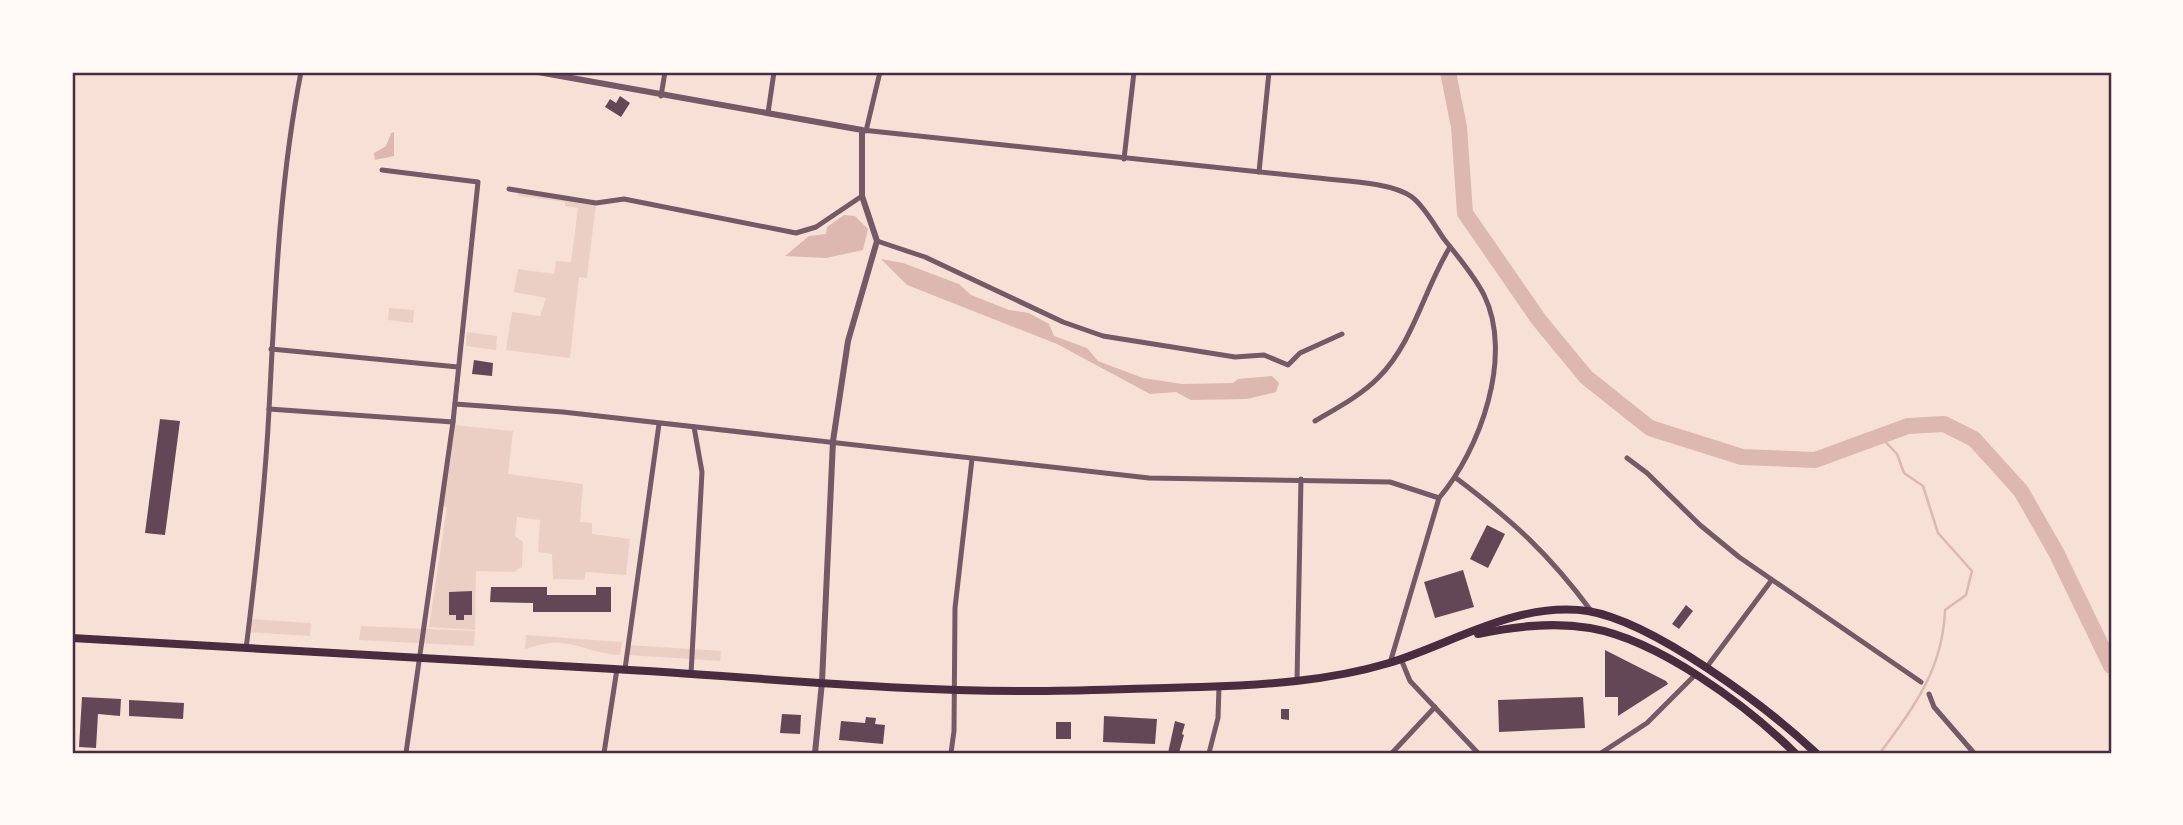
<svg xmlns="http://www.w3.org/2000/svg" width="2183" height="825" font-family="Roboto,sans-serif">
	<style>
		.green { fill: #ebcfc5 }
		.water { fill: #dcb8b0 }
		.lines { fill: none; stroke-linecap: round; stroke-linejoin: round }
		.stream { stroke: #dcb8b0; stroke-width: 2.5 }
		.river { stroke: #dcb8b0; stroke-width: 16 }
		.building { fill: #644757 }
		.minor { stroke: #755966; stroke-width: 5 }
		.tertiary { stroke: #755966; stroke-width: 6 }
		.primary { stroke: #4a2c40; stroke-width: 8 }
		.neatline { fill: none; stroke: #4a2c40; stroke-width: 2.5 }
	</style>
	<rect width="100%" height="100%" fill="#f7e1d7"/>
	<g class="green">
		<polygon points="519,190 596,203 587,278 579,277 570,358 506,350 512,312 540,316 546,298 514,292 518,269 554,274 556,261 571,262 578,208 565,206 565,202 518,196"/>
		<polygon points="389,308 414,310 413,323 388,320"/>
		<polygon points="467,332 497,336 496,350 466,346"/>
		<polygon points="454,425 513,431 508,474 583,484 580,522 592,523 592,534 630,539 626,575 586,572 584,580 553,579 552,554 538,552 540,520 517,517 515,536 523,542 522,567 514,572 476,571 475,630 429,627 447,507 442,506"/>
		<polygon points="250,619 311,623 310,636 248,632"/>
		<polygon points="361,626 475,631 474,646 359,640"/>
		<path d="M526 635 622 642 620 655C577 652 571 633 525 649Z"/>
		<polygon points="628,645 721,651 720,661 627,655"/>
	</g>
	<g class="water">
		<polygon points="394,132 394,156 375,160 374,153 386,146 391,133"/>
		<polygon points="844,215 855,216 868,229 863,250 826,258 785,256 809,236 826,234 827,227"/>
		<polygon points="881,259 903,263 959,284 971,295 1009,310 1029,313 1049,324 1054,336 1087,348 1098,361 1143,378 1182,384 1233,383 1238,379 1272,376 1279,383 1276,392 1247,399 1191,400 1176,392 1150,394 1057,344 907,285"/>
	</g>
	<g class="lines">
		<path class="stream" d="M1879 435 1897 454 1904 473 1923 486 1938 533 1972 571 1966 595 1945 610C1943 669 1914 707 1880 753"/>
		<polyline class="river" points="1448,72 1459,127 1465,213 1539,320 1586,377 1650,428 1742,457 1815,460 1908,426 1944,424 1974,439 2021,491 2057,554 2111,666"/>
	</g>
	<g class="building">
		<polygon points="620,96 630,103 621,117 605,107 610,99 616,103"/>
		<polygon points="474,360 493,363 492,376 472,374"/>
		<polygon points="160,419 180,421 165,535 145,533"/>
		<polygon points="1487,525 1505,534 1488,568 1470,559"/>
		<polygon points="1463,570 1474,607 1435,618 1424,582"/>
		<polygon points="491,587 547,587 547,595 596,595 596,587 611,587 611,612 533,612 533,603 490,602"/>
		<polygon points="472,591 472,615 464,615 464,620 456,620 456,615 449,615 449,592"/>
		<polygon points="1686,605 1693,611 1679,629 1672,624"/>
		<polygon points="1605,650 1666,681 1668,684 1618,716 1618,697 1605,697"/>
		<polygon points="82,697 121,699 120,716 98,714 96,748 79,747"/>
		<polygon points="1583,697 1585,728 1499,732 1498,700"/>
		<polygon points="129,700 184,703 183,719 129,716"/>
		<polygon points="1281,709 1289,709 1289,720 1281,719"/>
		<polygon points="782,714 801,715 800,734 780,733"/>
		<polygon points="1104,716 1157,719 1155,744 1103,742"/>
		<polygon points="866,717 876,718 875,724 885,725 883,744 839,740 841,721 865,723"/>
		<polygon points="1175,721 1185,724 1182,734 1184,735 1179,753 1168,753"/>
		<rect x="1056" y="722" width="15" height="17"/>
	</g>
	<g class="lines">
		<g class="minor">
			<polyline points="661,96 665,72"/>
			<polyline points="768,113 774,72"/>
			<path d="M862 130 1318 178C1343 181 1392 182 1412 197 1424 206 1435 226 1444 239 1458 257 1474 275 1484 295 1514 356 1480 450 1439 498L1390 663"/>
			<polyline points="866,131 880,72"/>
			<polyline points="1124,159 1134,72"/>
			<polyline points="382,170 478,182 453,422 406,753"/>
			<polyline points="1259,172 1269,72"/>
			<polyline points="509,189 596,203 624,199 796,233 816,227 862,196"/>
			<polyline points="877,241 925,257 1063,322 1103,336 1235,357 1264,355 1288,365 1300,353 1342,334"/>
			<polyline points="271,349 458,367"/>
			<polyline points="455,404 563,412 1149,478 1390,482 1439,498"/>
			<polyline points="269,409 453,422"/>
			<path d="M1315 421C1337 408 1360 396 1378 378 1414 342 1424 289 1450 247"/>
			<polyline points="1627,458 1647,473 1700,525 1739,557 1921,682"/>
			<path d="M1456 478C1513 521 1549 554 1592 612"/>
			<path d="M246 649C256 569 265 490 269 410 275 297 279 184 301 72"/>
			<polyline points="1401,659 1410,681 1478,753"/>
			<polyline points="1706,668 1771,581"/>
			<polyline points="625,669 659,424"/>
			<polyline points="691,674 702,472 694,427"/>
			<polyline points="1297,681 1301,479"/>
			<polyline points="1929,694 1934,707 1974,753"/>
			<polyline points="604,753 617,669"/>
			<polyline points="951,753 954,731 955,608 972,459"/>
			<polyline points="1209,753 1218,718 1219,686"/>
			<polyline points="1392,753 1435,707"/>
			<polyline points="1601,753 1647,723 1695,675"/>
		</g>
		<polyline class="tertiary" points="538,72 862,130 862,196 877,241 848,341 833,441 822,682 815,753"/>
		<g class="primary">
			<path d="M1478 634C1516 626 1552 622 1590 628 1659 640 1746 705 1795 753"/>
			<path d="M72 638C252 649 433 658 614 669 755 677 897 692 1038 691 1092 691 1147 688 1201 687 1264 685 1329 681 1389 663 1454 643 1517 601 1588 611 1654 622 1767 707 1816 753"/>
		</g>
	</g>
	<rect width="2183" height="825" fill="none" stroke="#fffaf5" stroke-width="147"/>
	<rect x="74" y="74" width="2036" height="678" class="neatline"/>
</svg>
